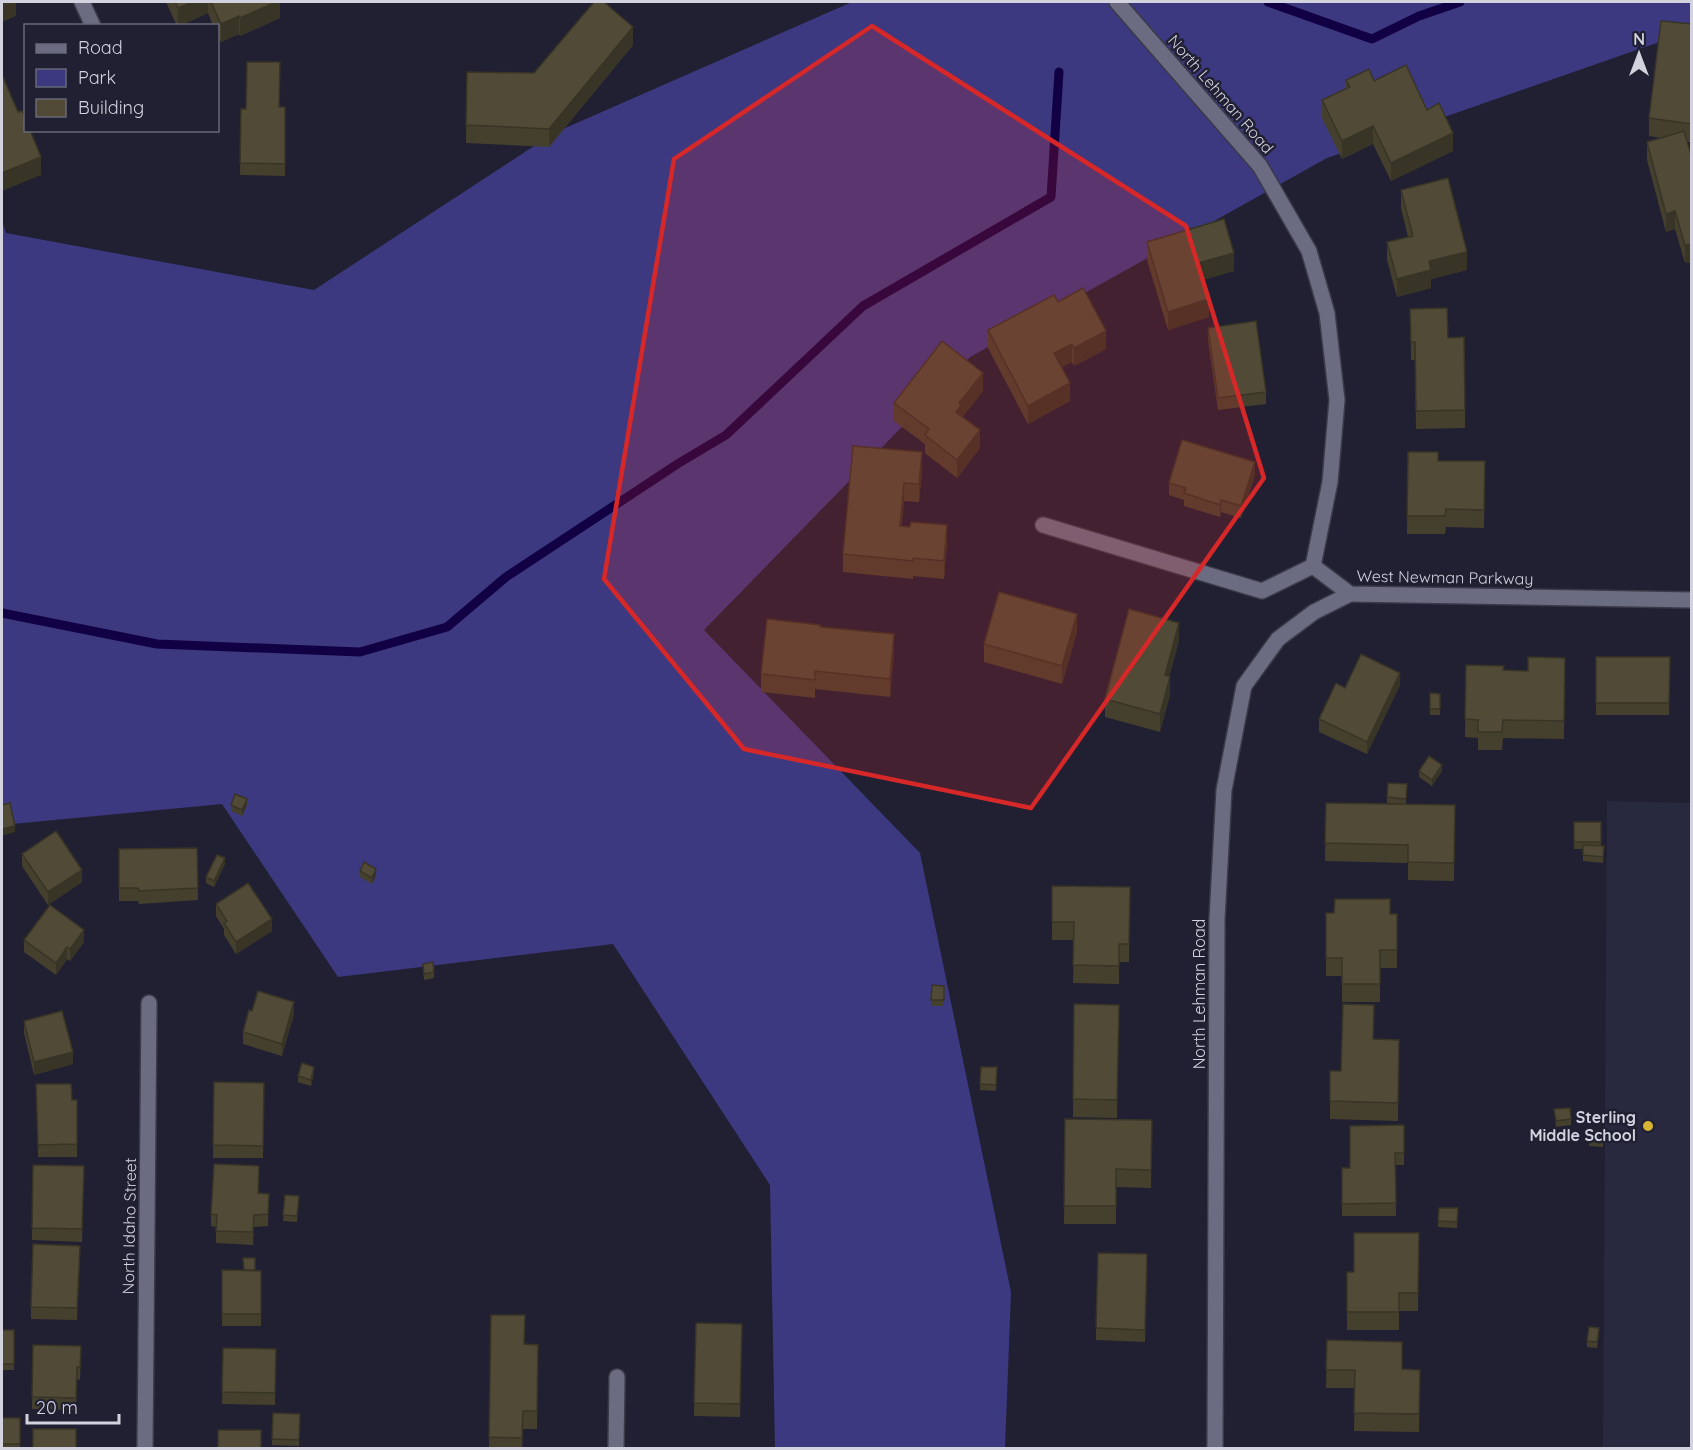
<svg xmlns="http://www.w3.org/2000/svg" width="1693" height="1450" font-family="Quicksand,sans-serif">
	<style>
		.built { fill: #28283f }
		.green { fill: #3d3980 }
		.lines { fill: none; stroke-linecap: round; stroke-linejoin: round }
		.stream { stroke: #110043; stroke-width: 9 }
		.street-casing { stroke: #3a3a49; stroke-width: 18 }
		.street { stroke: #6b6c81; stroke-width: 15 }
		.wall { fill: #45402e }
		.shaded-wall { fill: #383426 }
		.building { fill: #504a36; stroke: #383426; stroke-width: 1.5 }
		.marked { fill: #d62828; fill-opacity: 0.2; stroke: #d62828; stroke-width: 4.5; stroke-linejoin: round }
		.poi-dot { fill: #d7b434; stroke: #202032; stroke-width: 2 }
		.labels { text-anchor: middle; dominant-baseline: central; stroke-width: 5; stroke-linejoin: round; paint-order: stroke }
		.street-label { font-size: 16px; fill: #d2d3df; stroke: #202032 }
		.poi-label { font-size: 16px; font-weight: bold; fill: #d2d3df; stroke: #202032; text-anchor: end }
	</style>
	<rect width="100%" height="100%" fill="#202032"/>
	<polygon class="built" points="1607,801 1691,803 1691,1448 1603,1448"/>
	<polygon class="green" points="852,2 1691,2 1691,31 1327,158 970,357 704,630 920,853 1011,1292 1005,1448 775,1448 770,1185 613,944 338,977 222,804 2,825 2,221 6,233 314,290 554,133"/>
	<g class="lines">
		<g class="stream">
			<polyline points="1268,2 1372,39 1419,16 1460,2"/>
			<polyline points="2,613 157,644 360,652 447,627 506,577 679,463 726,435 863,306 1051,197 1059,72"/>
		</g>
		<defs>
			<g id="street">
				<polyline points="82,2 93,26"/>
				<polyline points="1117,2 1260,166 1309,251 1327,313 1337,400 1330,482 1313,566"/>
				<polyline points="1043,525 1262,591 1313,566"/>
				<polyline points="1313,566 1350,594 1692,600"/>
				<polyline points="145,1448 149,1003"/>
				<polyline points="616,1448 617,1377"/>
				<polyline points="1215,1448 1217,919 1224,790 1244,686 1278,639 1314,612 1350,594"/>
			</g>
		</defs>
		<use href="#street" class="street-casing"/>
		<use href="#street" class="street"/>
	</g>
	<g class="wall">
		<polygon points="166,2 280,2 280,18 240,36 239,34 221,42 218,34 218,26 213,26 208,13 180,26 177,26"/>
		<polygon points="1692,24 1692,142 1687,142 1692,158 1692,262 1685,263 1675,229 1666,232 1647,160 1647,142 1661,138 1649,136 1649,118"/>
		<polygon points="633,45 549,147 466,143 467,72 534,73"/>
		<polygon points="1346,80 1374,81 1427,110 1453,151 1391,181 1373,144 1342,159 1322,118 1322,100 1346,88"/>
		<polygon points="285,107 285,176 240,175 241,109"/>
		<polygon points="1401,190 1467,270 1431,279 1431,288 1397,297 1387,260 1387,242 1408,237 1401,208"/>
		<polygon points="1147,242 1234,271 1203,280 1209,317 1168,330 1147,260"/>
		<polygon points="1058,302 1106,349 1074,366 1072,362 1062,367 1070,401 1028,424 988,348 988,330"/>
		<polygon points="1410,309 1465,410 1465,428 1416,429 1415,360 1411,360"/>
		<polygon points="1208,328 1266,392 1266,404 1218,410 1208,340"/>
		<polygon points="983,391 962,417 980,448 957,478 925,453 925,444 894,421 894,403"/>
		<polygon points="853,446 922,470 919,502 904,501 901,526 947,543 944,579 913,576 913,579 843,572 843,554"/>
		<polygon points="1408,452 1438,461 1485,461 1484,528 1446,527 1445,534 1407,534"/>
		<polygon points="1255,475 1241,518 1221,512 1220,517 1184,506 1184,500 1169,495 1169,483"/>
		<polygon points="820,627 894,652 890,697 815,689 815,698 761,692 761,674"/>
		<polygon points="1077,632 1062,684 984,662 984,644"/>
		<polygon points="1179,641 1169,677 1170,695 1160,732 1105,717 1105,699"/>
		<polygon points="1596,657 1670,657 1669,715 1596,715"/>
		<polygon points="1565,658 1564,739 1503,738 1502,750 1478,750 1478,738 1465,737 1466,665 1504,670 1528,671"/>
		<polygon points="1400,685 1367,754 1319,732 1319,719 1345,688"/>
		<polygon points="1430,693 1440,694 1440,715 1430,715"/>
		<polygon points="1419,771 1442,771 1432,786 1419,777"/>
		<polygon points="1407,791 1406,804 1455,805 1454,881 1408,880 1408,863 1325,861 1326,803 1398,804 1387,803 1387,797"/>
		<polygon points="231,805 247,805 242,816 231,811"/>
		<polygon points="1574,822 1601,822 1601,845 1604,846 1603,863 1583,861 1583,849 1574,849"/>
		<polygon points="197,848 198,900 139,904 138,901 119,901 119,849"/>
		<polygon points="22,854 82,882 48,905 22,866"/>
		<polygon points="225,864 214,887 206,883 206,877"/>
		<polygon points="360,871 376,875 372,884 360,877"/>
		<polygon points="1052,886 1130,887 1129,962 1119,962 1119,984 1073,983 1074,940 1052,940"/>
		<polygon points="216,904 272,931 236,954 224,935 224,929 216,916"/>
		<polygon points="1326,913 1397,914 1397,968 1380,968 1380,1002 1342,1002 1342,976 1326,976"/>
		<polygon points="24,940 84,942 70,961 67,959 56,975 24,952"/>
		<polygon points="423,964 434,972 434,978 424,980"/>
		<polygon points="932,985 944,986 944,1006 931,1006"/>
		<polygon points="1074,1004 1119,1005 1117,1118 1073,1117"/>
		<polygon points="252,1011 294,1014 282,1056 243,1044 243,1032"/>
		<polygon points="24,1021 73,1064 34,1075 24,1033"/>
		<polygon points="1373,1039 1399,1040 1398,1121 1330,1119 1330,1071 1341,1071"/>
		<polygon points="981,1067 997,1067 996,1091 980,1090"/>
		<polygon points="314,1073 311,1086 298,1082 298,1076"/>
		<polygon points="214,1082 264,1083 263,1158 213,1158"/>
		<polygon points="36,1084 72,1100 77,1100 77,1157 38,1157"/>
		<polygon points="1554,1109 1571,1119 1571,1125 1556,1127"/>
		<polygon points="1065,1119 1152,1120 1151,1188 1116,1187 1116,1224 1064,1224"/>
		<polygon points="1404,1125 1404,1165 1396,1165 1396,1216 1342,1216 1342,1168 1350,1168"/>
		<polygon points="1589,1130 1604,1131 1603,1147 1589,1146"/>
		<polygon points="33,1165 84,1166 82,1242 32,1240"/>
		<polygon points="258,1193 269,1194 268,1226 254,1227 253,1245 216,1243 216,1227 211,1226 211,1214"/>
		<polygon points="285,1195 299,1196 297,1222 283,1221"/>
		<polygon points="1439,1208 1458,1208 1457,1228 1438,1227"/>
		<polygon points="1419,1233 1418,1311 1399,1311 1399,1330 1347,1330 1347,1272 1354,1272"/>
		<polygon points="80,1258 77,1320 31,1319 31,1307"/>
		<polygon points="1147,1266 1145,1342 1096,1340 1096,1328"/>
		<polygon points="222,1270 261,1271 261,1326 222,1326"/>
		<polygon points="491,1315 525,1344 538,1345 537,1429 523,1429 522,1449 489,1449"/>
		<polygon points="696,1323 742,1324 740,1417 694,1416"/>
		<rect x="2" y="1330" width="12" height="40"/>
		<polygon points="1599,1334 1597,1348 1587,1347 1587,1341"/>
		<polygon points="1327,1340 1420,1388 1419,1432 1354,1431 1355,1388 1326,1388"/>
		<polygon points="33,1345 81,1346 80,1380 77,1379 76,1410 32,1409"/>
		<polygon points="223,1348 276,1349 275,1405 222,1404"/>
		<polygon points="300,1414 299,1446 272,1445 272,1439"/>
		<rect x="2" y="1418" width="18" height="31"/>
	</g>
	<g class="shaded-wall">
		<polygon points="8,2 16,2 16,16 2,22 2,4"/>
		<polygon points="193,2 208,2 208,13 178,26 178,8"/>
		<polygon points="276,2 280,2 280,18 240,36 240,18"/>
		<polygon points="239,16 239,34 221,42 221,24"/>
		<polygon points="633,27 633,45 549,147 549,129"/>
		<polygon points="1373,126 1373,144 1342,159 1342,141"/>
		<polygon points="1453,133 1453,151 1391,181 1391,163"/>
		<polygon points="41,157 41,175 2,191 2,173"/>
		<polygon points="1675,211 1675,229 1666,232 1666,214"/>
		<polygon points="1692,244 1692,262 1685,263 1685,245"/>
		<polygon points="1467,252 1467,270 1431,279 1431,288 1397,297 1397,279 1429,261"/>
		<polygon points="1234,253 1234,271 1198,281 1198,263"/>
		<polygon points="1209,299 1209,317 1168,330 1168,312"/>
		<polygon points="1106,331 1106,349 1074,366 1074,348"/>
		<polygon points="1072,344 1072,362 1054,371 1054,353"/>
		<polygon points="983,373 983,391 961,419 956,412 959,403"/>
		<polygon points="1070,383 1070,401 1028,424 1028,406"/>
		<polygon points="980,430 980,448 957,478 957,460"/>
		<polygon points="922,452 922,470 919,502 919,484"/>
		<polygon points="1255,462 1255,475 1241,518 1241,506"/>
		<polygon points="904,483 904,501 900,544 900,526"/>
		<polygon points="1221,500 1221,512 1220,517 1220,505"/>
		<polygon points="947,525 947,543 944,579 944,561"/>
		<polygon points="1077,614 1077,632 1062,684 1062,666"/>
		<polygon points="1179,623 1179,641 1165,693 1165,675"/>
		<polygon points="894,634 894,652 890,697 890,679"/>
		<polygon points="1400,673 1400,685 1367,754 1367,742"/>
		<polygon points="1170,677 1170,695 1160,732 1160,714"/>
		<polygon points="1442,765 1442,771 1432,786 1432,780"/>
		<polygon points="247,799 247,805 242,816 242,810"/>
		<polygon points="15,826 15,832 2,836 2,829"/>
		<polygon points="225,858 225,864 214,887 214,881"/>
		<polygon points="376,869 376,875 372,884 372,878"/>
		<polygon points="82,870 82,882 48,905 48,892"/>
		<polygon points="272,919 272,931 236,954 236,942"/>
		<polygon points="84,930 84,942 70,961 70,949"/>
		<polygon points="67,947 67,959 56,975 56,963"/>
		<polygon points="294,1002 294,1014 282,1056 282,1044"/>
		<polygon points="73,1052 73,1064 34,1075 34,1062"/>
		<polygon points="314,1067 314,1073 311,1086 311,1080"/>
	</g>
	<g class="building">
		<polygon points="175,2 193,2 178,8"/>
		<polygon points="211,2 276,2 240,18 239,16 221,24"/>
		<polygon points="594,2 604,2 633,27 549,129 466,125 467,72 534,73"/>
		<polygon points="1661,21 1692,24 1692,124 1649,118"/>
		<polygon points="247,62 280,62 279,107 285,107 285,164 240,163 241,109 246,109"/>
		<polygon points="1406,65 1427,110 1439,103 1453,133 1391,163 1373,126 1342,141 1322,100 1350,87 1346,80 1369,69 1374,81"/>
		<polygon points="3,77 18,112 22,111 26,120 26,130 30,130 41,157 2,173 2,78"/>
		<polygon points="1684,131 1692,158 1692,244 1685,245 1675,211 1666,214 1647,142"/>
		<polygon points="1448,178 1467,252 1429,261 1431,270 1397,279 1387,242 1413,236 1401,190"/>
		<polygon points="1224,219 1234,253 1198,263 1209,299 1168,312 1147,242"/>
		<polygon points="1083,288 1106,331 1074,348 1072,344 1054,353 1070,383 1028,406 988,330 1054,295 1058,302"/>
		<polygon points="1447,308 1448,338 1464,337 1465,410 1416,411 1415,342 1411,342 1410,309"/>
		<polygon points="1256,321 1266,392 1218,398 1208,328"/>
		<polygon points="942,341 983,373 959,403 961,405 956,412 980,430 957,460 925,435 929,429 894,403"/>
		<polygon points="1182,440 1255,462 1241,506 1221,500 1220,505 1184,493 1186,488 1169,483"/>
		<polygon points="853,446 922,452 919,484 904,483 900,526 910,527 911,522 947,525 944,561 913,558 913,561 843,554"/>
		<polygon points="1408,452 1438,452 1438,461 1485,461 1484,510 1446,509 1445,516 1407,516"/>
		<polygon points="999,592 1077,614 1062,666 984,644"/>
		<polygon points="1129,609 1179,623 1165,675 1170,677 1160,714 1105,699"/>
		<polygon points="767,619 820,625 820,627 894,634 890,679 815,671 815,680 761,674"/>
		<polygon points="1361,654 1400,673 1367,742 1319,719 1336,683 1345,688"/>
		<polygon points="1528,657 1565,658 1564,721 1503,720 1502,732 1478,732 1478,720 1465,719 1466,665 1504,666 1503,670 1528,671"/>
		<polygon points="1596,657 1670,657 1669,703 1596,703"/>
		<polygon points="1430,693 1440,694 1440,709 1430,709"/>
		<polygon points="1429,756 1442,765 1432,780 1419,771"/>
		<polygon points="1388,783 1407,784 1406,799 1387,797"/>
		<polygon points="235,794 247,799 242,810 231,805"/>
		<polygon points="10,803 15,826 2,829 2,805"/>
		<polygon points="1326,803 1455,805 1454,863 1408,862 1408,845 1325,843"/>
		<rect x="1574" y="822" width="27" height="20"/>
		<polygon points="56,831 82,870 48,892 22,854"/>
		<polygon points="1583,845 1604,846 1603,857 1583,855"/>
		<polygon points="197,848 198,888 139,891 138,888 119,888 119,849"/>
		<polygon points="217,855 225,858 214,881 206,877"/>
		<polygon points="364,862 376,869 372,878 360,871"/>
		<polygon points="248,883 272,919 236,942 224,923 227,921 216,904"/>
		<polygon points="1052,886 1130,887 1129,944 1119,944 1119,966 1073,965 1074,922 1052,922"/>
		<polygon points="1335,899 1390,899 1390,914 1397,914 1397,950 1380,950 1380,984 1342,984 1342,958 1326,958 1326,913 1334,913"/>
		<polygon points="50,905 84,930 70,949 67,947 56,963 24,940"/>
		<polygon points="433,962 434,972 424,974 423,964"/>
		<polygon points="932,985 944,986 944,1000 931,1000"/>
		<polygon points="258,991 294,1002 282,1044 243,1032 249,1010 252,1011"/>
		<polygon points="1074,1004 1119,1005 1117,1100 1073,1099"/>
		<polygon points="1343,1004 1374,1005 1373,1039 1399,1040 1398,1103 1330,1101 1330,1071 1341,1071"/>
		<polygon points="62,1011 73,1052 34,1062 24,1021"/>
		<polygon points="302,1063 314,1067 311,1080 298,1076"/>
		<polygon points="981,1067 997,1067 996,1085 980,1084"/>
		<polygon points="214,1082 264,1083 263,1146 213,1145"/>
		<polygon points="36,1084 71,1084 72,1100 77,1100 77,1144 38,1145"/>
		<polygon points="1570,1108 1571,1119 1556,1121 1554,1109"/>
		<polygon points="1065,1119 1152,1120 1151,1170 1116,1169 1116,1206 1064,1206"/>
		<polygon points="1404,1125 1404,1153 1395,1153 1396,1203 1342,1204 1342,1168 1350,1168 1350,1126"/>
		<polygon points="1589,1130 1604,1131 1603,1141 1589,1140"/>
		<polygon points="214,1164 259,1166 258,1193 269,1194 268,1214 254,1215 253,1232 216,1231 217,1215 211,1214"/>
		<polygon points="33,1165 84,1166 82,1229 32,1228"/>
		<polygon points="285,1195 299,1196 297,1216 283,1215"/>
		<polygon points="1439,1208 1458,1208 1457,1222 1438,1221"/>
		<polygon points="1354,1233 1419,1233 1418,1293 1399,1293 1399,1312 1347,1312 1347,1272 1354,1272"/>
		<polygon points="33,1244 80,1246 77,1308 31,1307"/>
		<polygon points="1098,1253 1147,1254 1145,1330 1096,1328"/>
		<polygon points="243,1258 255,1258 255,1270 244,1270"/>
		<polygon points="222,1270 261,1271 261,1314 222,1314"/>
		<polygon points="491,1315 525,1315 524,1344 538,1345 537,1411 523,1411 522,1438 489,1437"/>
		<polygon points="696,1323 742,1324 740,1404 694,1403"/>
		<polygon points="1589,1327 1599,1328 1597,1342 1587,1341"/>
		<rect x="2" y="1330" width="12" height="34"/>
		<polygon points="1327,1340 1402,1342 1402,1369 1420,1370 1419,1414 1354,1413 1355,1370 1326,1370"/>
		<polygon points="33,1345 81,1346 80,1368 77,1367 76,1398 32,1397"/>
		<polygon points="223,1348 276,1349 275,1393 222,1392"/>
		<polygon points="273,1413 300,1414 299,1440 272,1439"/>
		<rect x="2" y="1418" width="18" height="26"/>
		<rect x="33" y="1429" width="43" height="20"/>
		<rect x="218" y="1430" width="43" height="19"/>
	</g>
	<path class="marked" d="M872 26 1186 226 1264 478 1031 808 744 749 604 579 674 159Z"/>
	<circle class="poi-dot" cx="1648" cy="1126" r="6"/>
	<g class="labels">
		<g class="street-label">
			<text transform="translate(1221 94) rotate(49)">North Lehman Road</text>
			<text transform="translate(1445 577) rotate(1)">West Newman Parkway</text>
			<text transform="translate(1199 994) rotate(-90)">North Lehman Road</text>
			<text transform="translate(129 1226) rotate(-89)">North Idaho Street</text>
		</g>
		<g class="poi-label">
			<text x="1636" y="1117">Sterling<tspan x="1636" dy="18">Middle School</tspan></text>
		</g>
	</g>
	<rect width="1693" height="1450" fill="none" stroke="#d2d3df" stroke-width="6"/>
	<rect x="24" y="24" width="195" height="108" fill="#202032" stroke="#676877" stroke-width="1.5"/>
	<rect x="36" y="44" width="30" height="9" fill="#6b6c81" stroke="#676877" stroke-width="1.5"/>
	<text x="78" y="54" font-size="18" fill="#d2d3df">Road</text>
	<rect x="36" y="69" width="30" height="18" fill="#3d3980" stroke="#676877" stroke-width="1.5"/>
	<text x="78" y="84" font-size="18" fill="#d2d3df">Park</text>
	<rect x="36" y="99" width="30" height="18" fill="#504a36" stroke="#676877" stroke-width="1.5"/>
	<text x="78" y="114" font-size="18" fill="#d2d3df">Building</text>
	<g transform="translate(1639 54)" stroke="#202032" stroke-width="4.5" paint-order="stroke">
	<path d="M0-4.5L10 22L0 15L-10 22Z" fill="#d2d3df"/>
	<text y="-9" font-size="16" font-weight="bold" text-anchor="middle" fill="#d2d3df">N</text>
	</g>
	<path d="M27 1414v9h92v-9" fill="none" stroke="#d2d3df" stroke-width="3"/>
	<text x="36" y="1414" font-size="18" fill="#d2d3df" stroke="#202032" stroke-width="4.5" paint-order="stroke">20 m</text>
</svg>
